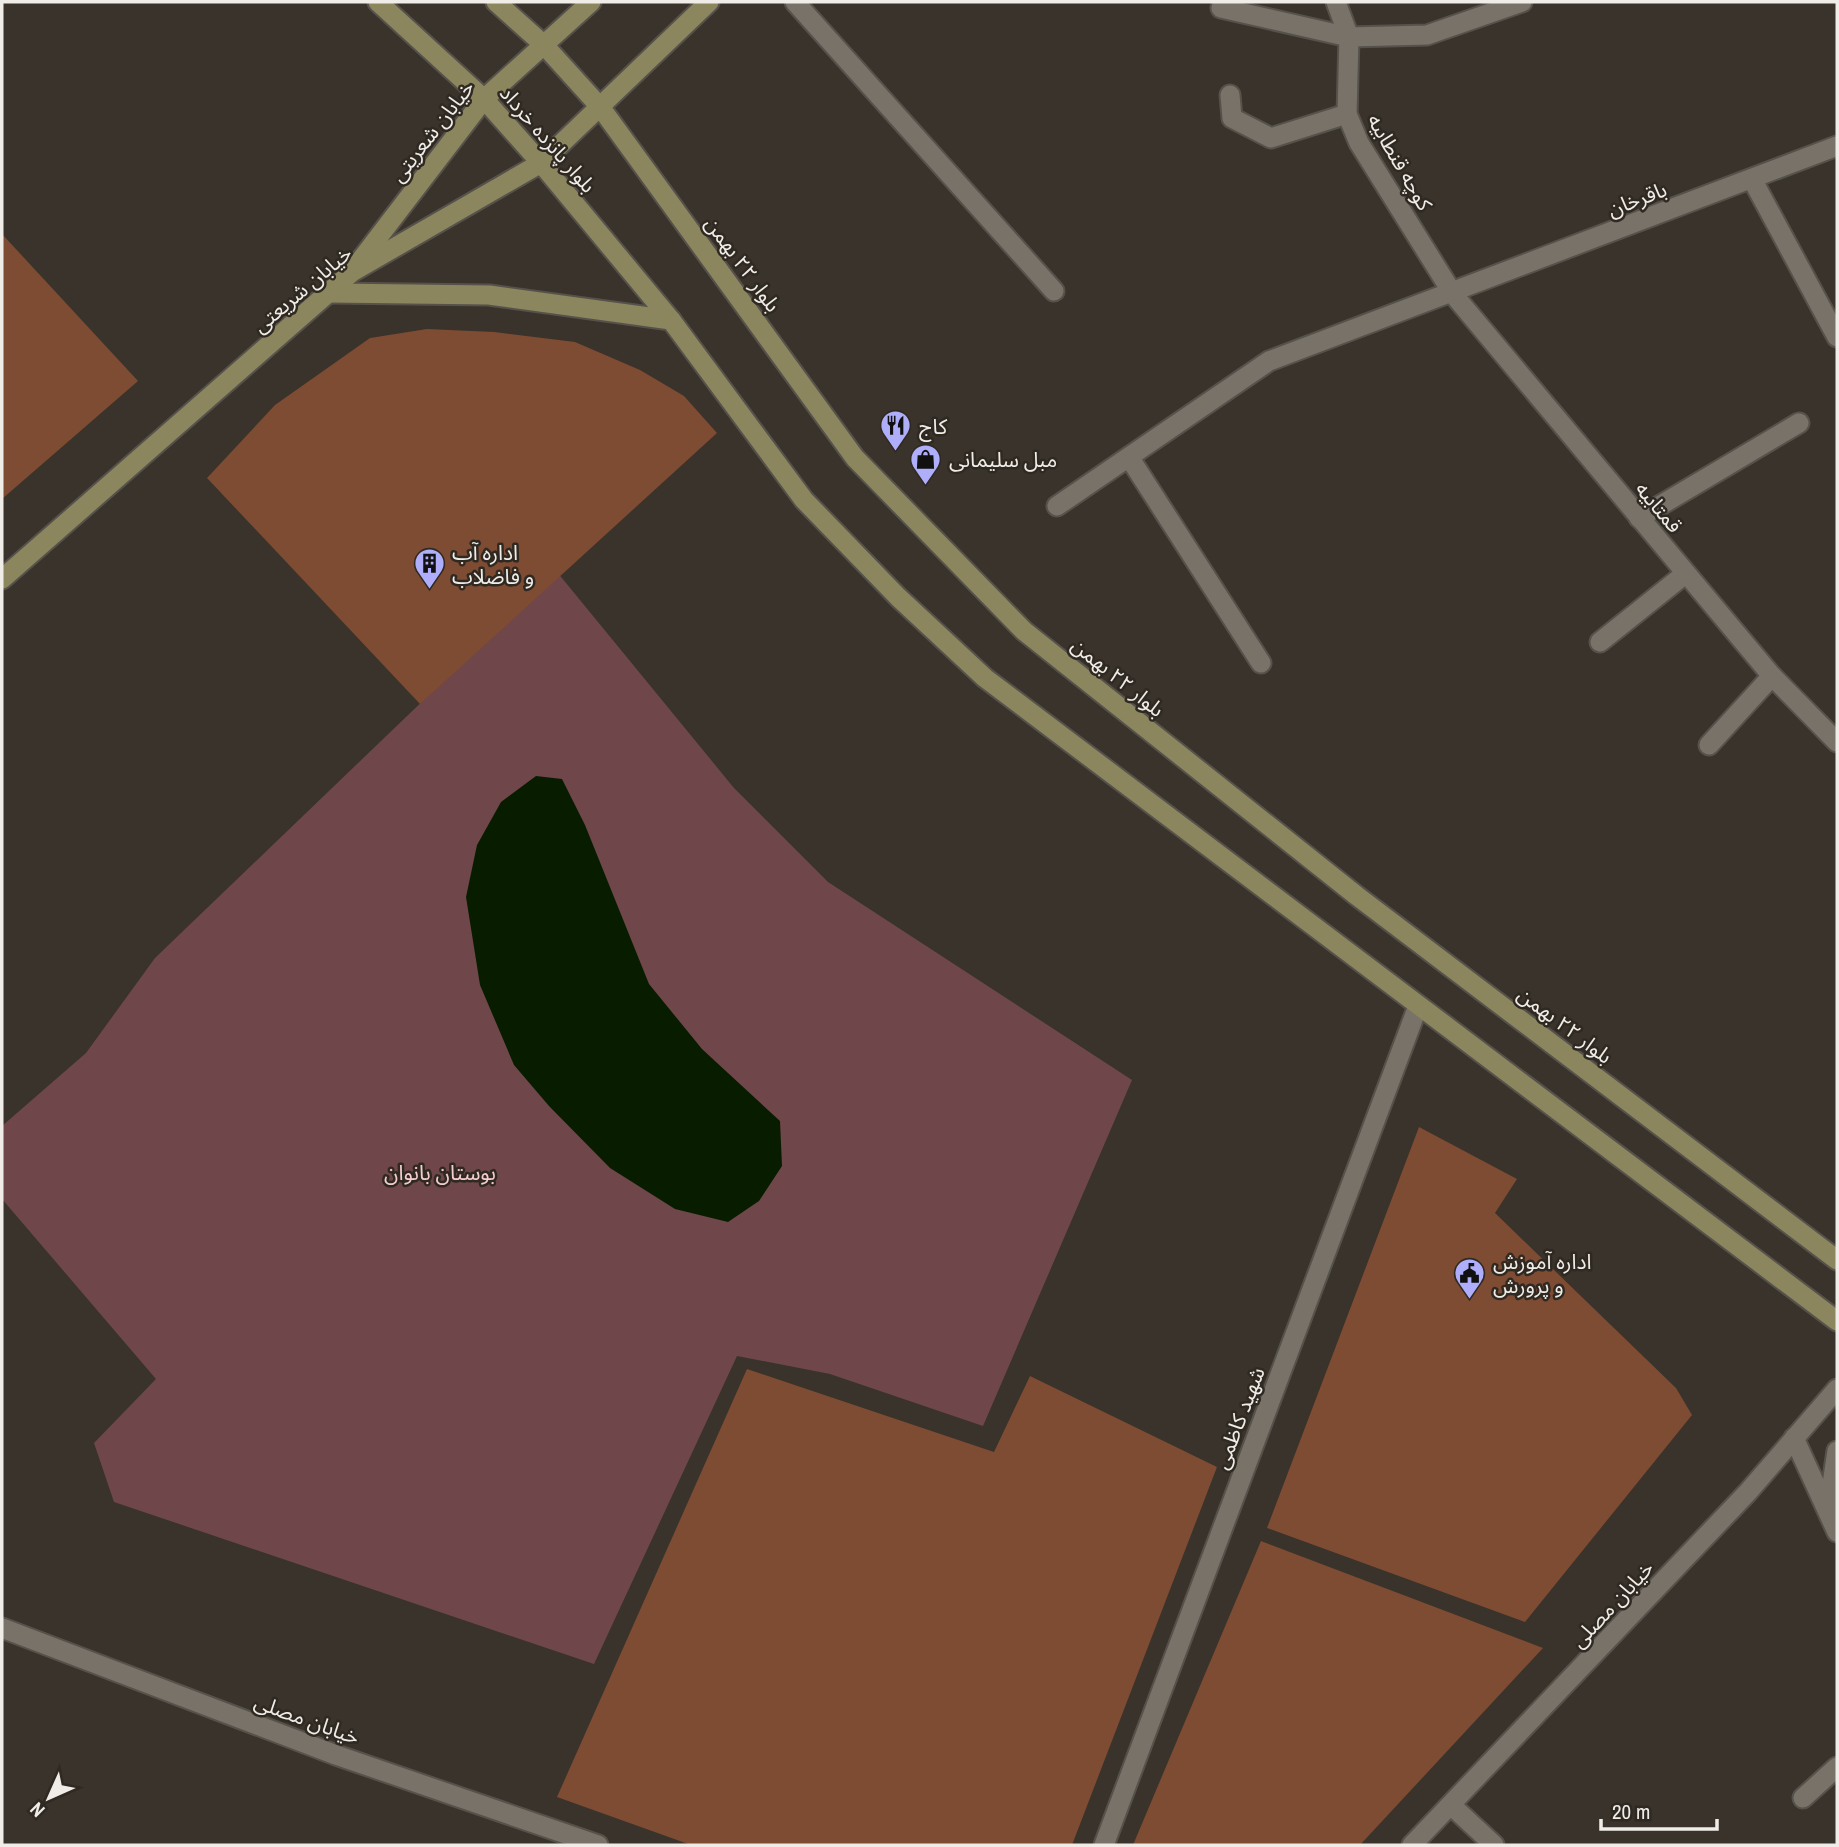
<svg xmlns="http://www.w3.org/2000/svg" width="1839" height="1847" font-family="'Archivo Narrow','Noto Sans Arabic',sans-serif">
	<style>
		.green { fill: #6f474a }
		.water { fill: #081d00 }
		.building { fill: #7e4b33 }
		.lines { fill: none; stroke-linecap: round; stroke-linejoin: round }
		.service-casing { stroke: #56524b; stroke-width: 23 }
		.minor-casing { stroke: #56524b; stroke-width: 23 }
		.tertiary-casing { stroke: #56524b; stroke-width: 23 }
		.secondary-casing { stroke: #56524b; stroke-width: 23 }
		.service { stroke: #797269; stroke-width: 19 }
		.minor { stroke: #797269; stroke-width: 19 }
		.tertiary { stroke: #797269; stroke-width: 19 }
		.secondary { stroke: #8c865e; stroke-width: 19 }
		.labels { text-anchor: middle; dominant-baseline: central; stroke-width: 5; stroke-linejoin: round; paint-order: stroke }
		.street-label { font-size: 21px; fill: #f0ede8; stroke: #2f2922 }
		.poi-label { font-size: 21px; fill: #f0ede8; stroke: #2f2922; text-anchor: start }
		.park-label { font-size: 21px; fill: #f4cdcf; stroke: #2f2922 }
	</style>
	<rect width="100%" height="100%" fill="#39332b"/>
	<polygon class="green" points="557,572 734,788 828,882 1132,1080 983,1426 830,1374 737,1356 594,1664 114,1502 94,1443 156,1379 2,1199 2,1126 86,1053 155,958"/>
	<polygon class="water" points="536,776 562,779 585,825 649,984 702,1049 780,1121 782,1166 759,1201 728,1222 675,1209 610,1168 549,1106 514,1065 480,985 466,897 477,845 501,802"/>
	<g class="building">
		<polygon points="2,234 138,381 2,499"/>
		<polygon points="427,329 494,332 575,342 640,370 684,396 717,433 420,704 207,478 275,405 370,338"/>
		<polygon points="1419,1127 1517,1179 1495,1213 1676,1388 1692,1415 1525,1622 1267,1528"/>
		<polygon points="747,1369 994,1452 1030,1376 1217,1467 1072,1845 691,1845 557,1797"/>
		<polygon points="1261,1541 1543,1648 1360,1845 1133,1845"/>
	</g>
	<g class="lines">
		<defs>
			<g id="service">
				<polyline points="1221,8 1349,37"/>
				<polyline points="1230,95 1232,118 1271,138 1347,114"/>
			</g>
			<g id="minor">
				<polyline points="795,2 1054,291"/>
				<polyline points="1336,2 1349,37 1347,114 1359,143 1453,294 1772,676 1837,742"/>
				<polyline points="1349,37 1427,35 1522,2"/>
				<polyline points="1752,179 1837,337"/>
				<polyline points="1129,457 1261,663"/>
				<polyline points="1057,506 1269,361 1837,146"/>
				<polyline points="1639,518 1799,423"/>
				<polyline points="1600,642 1685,574"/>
				<polyline points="1709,745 1772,676"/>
				<polyline points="1794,1438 1837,1532"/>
				<polyline points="1828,1511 1837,1451"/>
				<polyline points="1803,1798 1837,1767"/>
				<polyline points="1452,1806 1494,1845"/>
				<polyline points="1104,1845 1418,1006"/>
			</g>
			<g id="tertiary">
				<polyline points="2,1628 336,1755 598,1845"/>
				<polyline points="1412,1845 1748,1492 1837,1389"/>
			</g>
			<g id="secondary">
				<polyline points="378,2 484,99 541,163 671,320 804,500 898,597 985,678 1837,1321"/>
				<polyline points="496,2 544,45 601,108 855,458 1024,631 1357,896 1837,1260"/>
				<polyline points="357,265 484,99 591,2"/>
				<polyline points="331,293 489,295 671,320"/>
				<polyline points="2,579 352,272 541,163 709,2"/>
			</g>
		</defs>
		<use href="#service" class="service-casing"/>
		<use href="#minor" class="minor-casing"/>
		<use href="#tertiary" class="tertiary-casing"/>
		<use href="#secondary" class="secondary-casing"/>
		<use href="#service" class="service"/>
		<use href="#minor" class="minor"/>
		<use href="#tertiary" class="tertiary"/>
		<use href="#secondary" class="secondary"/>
	</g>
	<defs>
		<symbol id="restaurant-pin" viewBox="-11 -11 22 30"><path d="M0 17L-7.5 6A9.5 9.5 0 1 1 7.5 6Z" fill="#afaefa" stroke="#2f2922"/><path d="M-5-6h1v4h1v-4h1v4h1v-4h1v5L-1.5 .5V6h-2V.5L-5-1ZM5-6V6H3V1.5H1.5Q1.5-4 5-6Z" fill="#111"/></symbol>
		<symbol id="shop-pin" viewBox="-11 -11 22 30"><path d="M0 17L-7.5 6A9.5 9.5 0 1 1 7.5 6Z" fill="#afaefa" stroke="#2f2922"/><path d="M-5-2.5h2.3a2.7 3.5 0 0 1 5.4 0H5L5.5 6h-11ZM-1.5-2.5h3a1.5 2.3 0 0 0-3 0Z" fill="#111"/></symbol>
		<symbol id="building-pin" viewBox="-11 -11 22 30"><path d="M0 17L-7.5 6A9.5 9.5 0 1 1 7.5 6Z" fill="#afaefa" stroke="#2f2922"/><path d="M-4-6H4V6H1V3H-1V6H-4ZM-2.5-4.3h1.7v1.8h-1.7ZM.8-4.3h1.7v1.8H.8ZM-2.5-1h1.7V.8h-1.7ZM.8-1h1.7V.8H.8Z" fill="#111"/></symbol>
		<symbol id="civic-pin" viewBox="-11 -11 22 30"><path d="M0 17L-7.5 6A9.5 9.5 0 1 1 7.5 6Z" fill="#afaefa" stroke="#2f2922"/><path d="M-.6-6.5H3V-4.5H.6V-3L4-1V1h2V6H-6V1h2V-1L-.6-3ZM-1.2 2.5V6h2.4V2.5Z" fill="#111"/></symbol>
	</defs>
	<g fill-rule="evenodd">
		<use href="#restaurant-pin" x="878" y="408" width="35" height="47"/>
		<use href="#shop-pin" x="908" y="442" width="35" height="47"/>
		<use href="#building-pin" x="412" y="546" width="35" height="47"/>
		<use href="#civic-pin" x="1452" y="1256" width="35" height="47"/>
	</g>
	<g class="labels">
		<g class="street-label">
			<text transform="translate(432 131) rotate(-52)">خیابان شعریتی</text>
			<text transform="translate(548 139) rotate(49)">بلوار پانزده خرداد</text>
			<text transform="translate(1400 162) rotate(60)">کوچه قنطابیه</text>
			<text transform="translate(1637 199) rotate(-21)">باقرخان</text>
			<text transform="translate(743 264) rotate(54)">بلوار ۲۲ بهمن</text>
			<text transform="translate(302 289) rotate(-40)">خیابان شریعتی</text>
			<text transform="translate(1659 507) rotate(50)">قمتابیه</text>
			<text transform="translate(1118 677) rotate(39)">بلوار ۲۲ بهمن</text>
			<text transform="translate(1565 1025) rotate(37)">بلوار ۲۲ بهمن</text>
			<text transform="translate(1239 1418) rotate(-69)">شهید کاظمی</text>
			<text transform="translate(1612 1604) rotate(-47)">خیابان مصلی</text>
			<text transform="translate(307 1719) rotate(20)">خیابان مصلی</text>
		</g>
		<g class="poi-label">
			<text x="919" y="426">کاج</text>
			<text x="949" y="459">مبل سلیمانی</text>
			<text x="452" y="552">اداره آب<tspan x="452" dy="24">و فاضلاب</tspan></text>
			<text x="1493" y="1261">اداره آموزش<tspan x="1493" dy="24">و پرورش</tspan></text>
		</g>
		<g class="park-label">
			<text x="440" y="1172">بوستان بانوان</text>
		</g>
	</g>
	<rect width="1839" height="1847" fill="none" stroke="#f0ede8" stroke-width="7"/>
	<g transform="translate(49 1798) rotate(225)" stroke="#2f2922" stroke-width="5" paint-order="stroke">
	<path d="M0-5L12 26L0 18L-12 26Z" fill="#f0ede8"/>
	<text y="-10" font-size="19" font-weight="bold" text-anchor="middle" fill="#f0ede8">N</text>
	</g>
	<path d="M1601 1819v10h116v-10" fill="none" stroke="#f0ede8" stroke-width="3.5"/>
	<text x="1612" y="1819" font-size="21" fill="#f0ede8" stroke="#2f2922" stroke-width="5" paint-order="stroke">20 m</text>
</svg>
